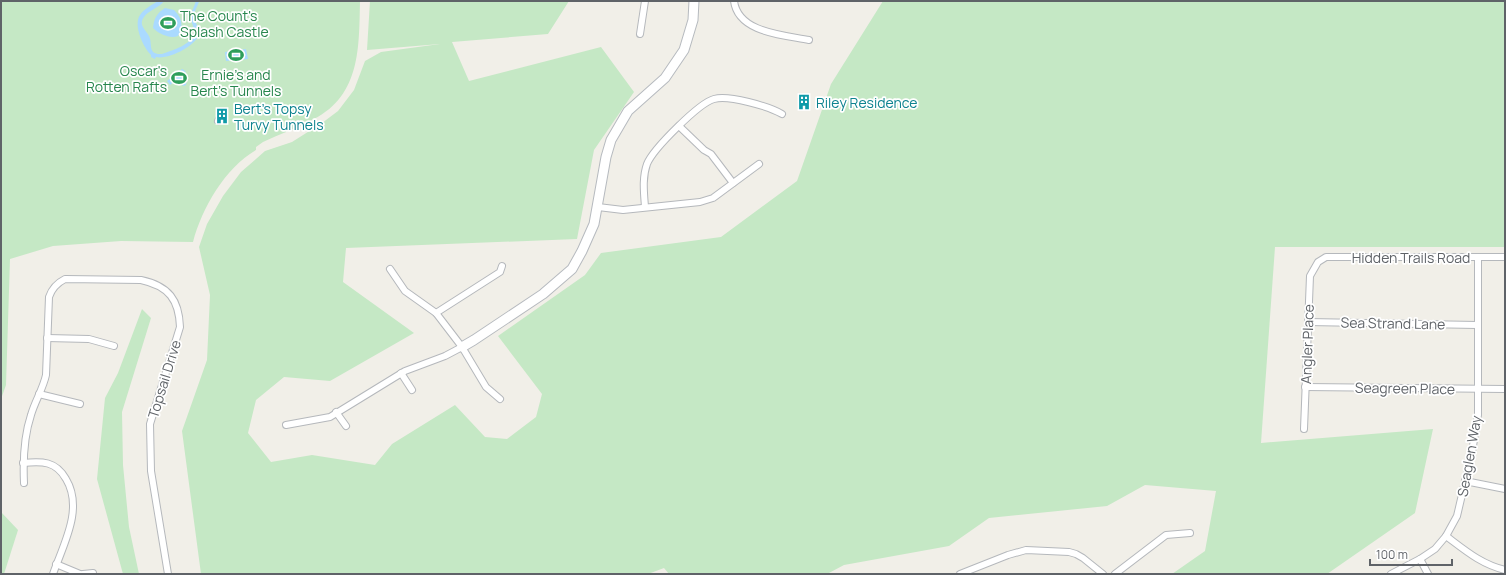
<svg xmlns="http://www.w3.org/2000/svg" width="1506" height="575" font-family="Manrope,sans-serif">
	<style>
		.green { fill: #c5e8c5 }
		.water { fill: #aadaff }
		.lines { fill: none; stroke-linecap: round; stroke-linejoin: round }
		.street-casing { stroke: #b5b8bc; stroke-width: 8 }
		.secondary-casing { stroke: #b6babf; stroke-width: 11 }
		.street { stroke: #fff; stroke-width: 6 }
		.secondary { stroke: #fff; stroke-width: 9 }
		.labels { text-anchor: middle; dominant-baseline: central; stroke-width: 3.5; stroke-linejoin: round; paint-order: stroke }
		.leisure-label { font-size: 14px; fill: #27864d; stroke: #fff; text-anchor: start }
		.culture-label { font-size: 14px; fill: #0d838f; stroke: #fff; text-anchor: start }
		.street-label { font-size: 14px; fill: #5f6368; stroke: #fff }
	</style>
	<rect width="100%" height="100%" fill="#f1efe8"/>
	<g class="green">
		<path d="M1 1H360C359 46 361 95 314 119 297 128 280 134 263 142L256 147V150C225 168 202 208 193 242L121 241 53 246 10 259 6 385 1 399Z"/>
		<polygon points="370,1 569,1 548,34 452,42 469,81 601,47 634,92 594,150 577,239 346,248 343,282 414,333 330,381 284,377 256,400 248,433 271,462 312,455 375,465 392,444 455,405 485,437 507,439 536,417 542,394 498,336 585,275 601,253 721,237 797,181 831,84 883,1 1505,1 1505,247 1275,247 1261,443 1433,429 1415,513 1327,574 1172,574 1205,551 1216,491 1145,485 1107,506 989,518 949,546 844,565 827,574 669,574 664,568 648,574 201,574 182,431 207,360 210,295 199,247 207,224 223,196 241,172 265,151 292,142 322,123 338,111 354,90 365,61 381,52 440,44 367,50"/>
		<polygon points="142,309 151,318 122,412 123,465 129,527 139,574 123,574 97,479 105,398 118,373"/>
		<polygon points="1,512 18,530 4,574 1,574"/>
	</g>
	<g class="water">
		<path d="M158 1H164C159 8 149 10 144 17 138 25 146 30 149 36 153 44 147 55 162 54 173 50 192 45 195 32L190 17 196 1H199C198 6 194 11 194 16 194 23 200 27 199 34 196 46 168 60 156 57L155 59 151 57V55C143 47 133 25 140 15 144 9 152 5 158 1Z"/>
		<path d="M165 8 174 10C182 18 184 26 178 36 170 39 159 34 153 28 154 18 157 13 165 8Z"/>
		<polygon points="246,49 248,59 226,61 225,52"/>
		<path d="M182 69C188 71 187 79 186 85L183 86 178 79 170 85 167 81Z"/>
	</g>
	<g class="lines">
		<defs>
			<g id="street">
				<path d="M734 1C738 33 784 35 809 40"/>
				<polyline points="640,34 645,1"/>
				<polyline points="218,121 219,119"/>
				<polyline points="679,126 704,150 711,154 733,183"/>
				<polyline points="598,207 623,210 700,202 713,198 759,164"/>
				<path d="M645 207C644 193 642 178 647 164 653 149 699 103 714 99 729 95 768 106 782 114"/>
				<polyline points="390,269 405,291 436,313 462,347 486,387 500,399"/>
				<polyline points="436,313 500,272 502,266"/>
				<polyline points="1308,322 1477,325"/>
				<polyline points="47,338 89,339 114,346"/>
				<polyline points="401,373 412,390"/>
				<polyline points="1305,387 1505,389"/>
				<polyline points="39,394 80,404"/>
				<polyline points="336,412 346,426"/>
				<polyline points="286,425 330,417 405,371 445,356 462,347"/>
				<polyline points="1304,429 1310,276 1318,262 1326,257 1505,257"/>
				<path d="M23 463C42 461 56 461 66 479 84 509 63 545 53 574"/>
				<polyline points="1465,481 1505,489"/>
				<path d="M24 483C23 461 24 436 31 415 35 401 43 389 46 375L49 297C52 288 57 283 65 279L141 280C169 286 179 300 180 327L150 424 151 471 168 574"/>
				<path d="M1446 536C1466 551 1481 564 1505 570"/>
				<polyline points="1420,559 1428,574"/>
				<polyline points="56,564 80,574"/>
				<polyline points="83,574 93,573"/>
				<polyline points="960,574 1008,555 1026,550 1069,552 1076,554 1083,558 1103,574"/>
				<polyline points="1115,574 1166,535 1190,533"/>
				<polyline points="1391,574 1420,559 1435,549 1446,536 1457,516 1472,452 1478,415 1478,257"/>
			</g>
			<polyline id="secondary" points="462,347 474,340 543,294 572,269 582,251 594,224 606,157 611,140 628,111 665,78 684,50 693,20 694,1"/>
		</defs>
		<use href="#street" class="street-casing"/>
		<use href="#secondary" class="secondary-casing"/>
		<use href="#street" class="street"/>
		<use href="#secondary" class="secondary"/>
	</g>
	<defs>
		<symbol id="stadium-bare" viewBox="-9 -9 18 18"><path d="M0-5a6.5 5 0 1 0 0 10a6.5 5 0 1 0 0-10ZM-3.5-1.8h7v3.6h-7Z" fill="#2e9e5b" stroke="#fff" stroke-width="2.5" paint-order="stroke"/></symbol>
		<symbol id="building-bare" viewBox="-9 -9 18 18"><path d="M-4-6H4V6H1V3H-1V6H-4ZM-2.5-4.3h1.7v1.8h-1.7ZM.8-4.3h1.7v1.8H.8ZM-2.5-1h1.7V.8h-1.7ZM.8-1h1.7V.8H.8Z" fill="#0f9aa8" stroke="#fff" stroke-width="2.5" paint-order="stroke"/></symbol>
	</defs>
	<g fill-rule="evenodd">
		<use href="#stadium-bare" x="157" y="12" width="22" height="22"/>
		<use href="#stadium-bare" x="225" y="44" width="22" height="22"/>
		<use href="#stadium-bare" x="168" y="67" width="22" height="22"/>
		<use href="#building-bare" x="793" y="91" width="22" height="22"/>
		<use href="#building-bare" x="211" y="105" width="22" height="22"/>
	</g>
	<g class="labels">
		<g class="leisure-label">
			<text x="180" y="15">The Count's<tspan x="180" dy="16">Splash Castle</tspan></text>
			<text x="167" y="70" text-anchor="end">Oscar's<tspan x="167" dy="16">Rotten Rafts</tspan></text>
			<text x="236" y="74" text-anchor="middle">Ernie's and<tspan x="236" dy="16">Bert's Tunnels</tspan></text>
		</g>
		<g class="culture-label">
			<text x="816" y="102">Riley Residence</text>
			<text x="234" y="108">Bert's Topsy<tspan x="234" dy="16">Turvy Tunnels</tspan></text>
		</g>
		<g class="street-label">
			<text x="1411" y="257">Hidden Trails Road</text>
			<text transform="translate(1393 323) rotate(1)">Sea Strand Lane</text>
			<text transform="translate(1307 344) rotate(-88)">Angler Place</text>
			<text transform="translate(164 379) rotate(-73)">Topsail Drive</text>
			<text transform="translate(1405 388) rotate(1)">Seagreen Place</text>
			<text transform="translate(1469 456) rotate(-80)">Seaglen Way</text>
		</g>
	</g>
	<rect width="1506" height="575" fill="none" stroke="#5f6368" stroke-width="4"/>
	<path d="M1370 559v6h82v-6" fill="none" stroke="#5f6368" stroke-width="2"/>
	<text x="1376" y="559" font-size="12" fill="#5f6368" stroke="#ffffff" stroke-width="3" paint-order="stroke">100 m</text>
</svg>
